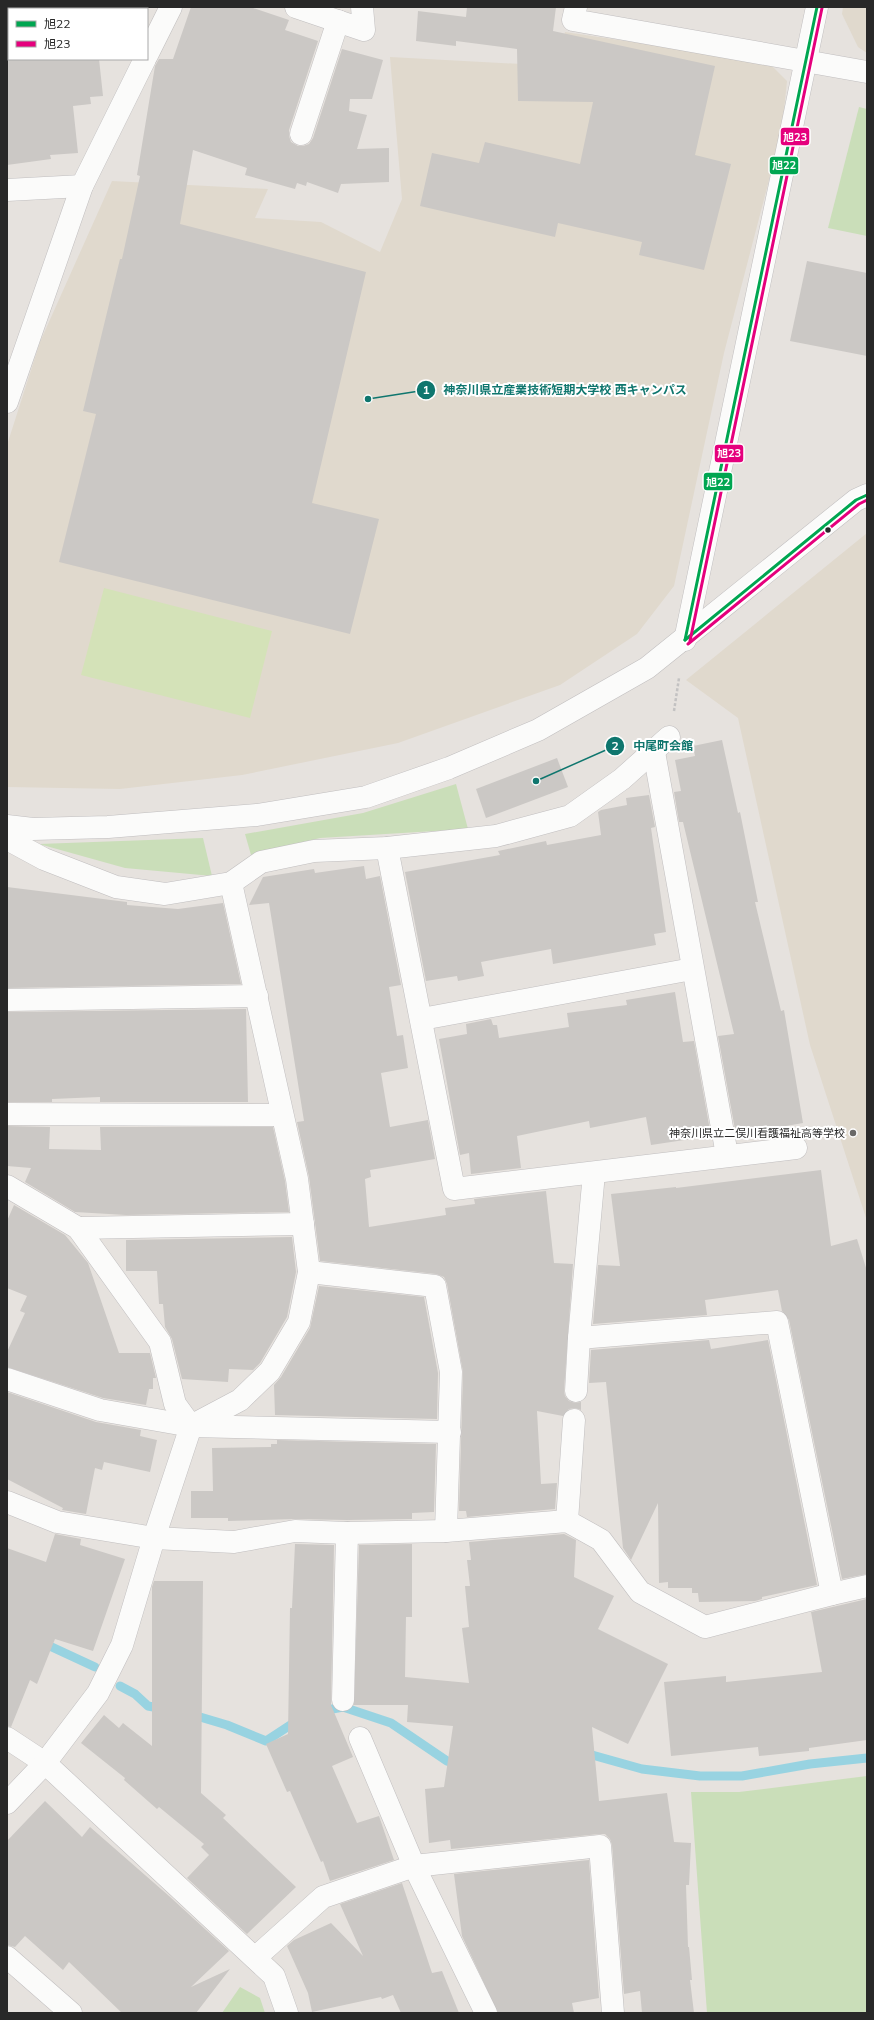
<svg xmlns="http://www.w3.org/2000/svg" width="874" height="2020" font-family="Mulish,'Noto Sans JP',sans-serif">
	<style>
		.education { fill: #e0d9cd }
		.green { fill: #cadeb9 }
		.pitch { fill: #d4e2b8 }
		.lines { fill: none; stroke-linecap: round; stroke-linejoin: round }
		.stream { stroke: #98d3e1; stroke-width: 9 }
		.building { fill: #cbc8c5 }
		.minor-casing { stroke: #c0bebf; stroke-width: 23 }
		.path { stroke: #c3c2c2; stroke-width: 2.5; stroke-dasharray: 3 2; stroke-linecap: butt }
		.minor { stroke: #fbfbfa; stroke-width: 22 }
		.bus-1-casing { stroke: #fff; stroke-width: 6 }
		.bus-2-casing { stroke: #fff; stroke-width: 6 }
		.bus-1 { stroke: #00a651; stroke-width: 3 }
		.bus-2 { stroke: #e5007d; stroke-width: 3 }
		.bus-dot { fill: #282828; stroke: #fff; stroke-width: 1.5 }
		.poi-dot { fill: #6a6968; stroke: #fff; stroke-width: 1.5 }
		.labels { text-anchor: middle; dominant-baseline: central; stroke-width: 4; stroke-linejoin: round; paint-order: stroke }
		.poi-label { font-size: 11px; fill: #282828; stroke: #fff; text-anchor: end }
		.leader { fill: none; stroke: #0f766e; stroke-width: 1.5 }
		.callout-dot { fill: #0f766e; stroke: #fff; stroke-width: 1.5 }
		.mark-label { font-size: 12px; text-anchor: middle; font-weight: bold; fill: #fff }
		.callout-label { font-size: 12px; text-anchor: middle; font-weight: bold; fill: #0f766e; stroke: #fff; stroke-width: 4; stroke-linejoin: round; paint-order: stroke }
		.line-badge { stroke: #fff; stroke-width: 1.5 }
		.badge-label { font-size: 11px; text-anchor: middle; font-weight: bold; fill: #fff }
	</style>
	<rect width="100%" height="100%" fill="#e6e2de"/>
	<g class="education">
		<polygon points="843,7 867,7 867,53 858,47 842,14"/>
		<polygon points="565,32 768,62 787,81 782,130 724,353 674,586 637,634 560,685 398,743 242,775 120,789 7,787 7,445 40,342 112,181 268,189 255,218 321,222 380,252 402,199 390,57 558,66"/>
		<polygon points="867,533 867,1221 810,1045 738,718 686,680"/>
	</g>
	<g class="green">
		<polygon points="859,107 867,109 867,236 828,228"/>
		<polygon points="456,784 468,829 320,838 251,855 245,834 363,813"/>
		<polygon points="203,838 212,876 125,868 39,844"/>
		<polygon points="867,1776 867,2013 707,2013 691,1792 739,1792"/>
		<polygon points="240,1987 260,1998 265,2013 222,2013"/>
	</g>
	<polygon class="pitch" points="104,588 272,631 250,718 81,675"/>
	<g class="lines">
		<g class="stream">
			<polyline points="41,1642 95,1667"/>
			<polyline points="120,1686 135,1694 148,1706 164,1709"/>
			<polyline points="322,1711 343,1707 391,1723 447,1761 458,1765"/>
			<polyline points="190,1714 227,1725 266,1741 295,1722 296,1719"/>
			<polyline points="585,1753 642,1769 700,1776 742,1776 810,1764 867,1758"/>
		</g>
	</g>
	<g class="building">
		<polygon points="191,7 250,7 289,20 285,30 318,41 289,130 289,136 291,142 298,146 303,146 309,144 313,138 342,49 383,60 372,99 350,99 349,111 367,115 357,149 389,148 389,182 341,184 338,193 307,182 306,186 297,183 295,189 245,175 247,168 193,150 180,224 366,272 312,503 379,519 350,634 59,562 96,414 83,411 120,259 122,259 140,176 137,175 155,66 159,59 173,59"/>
		<polygon points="467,7 556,7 553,31 715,66 695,155 731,164 704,270 639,255 642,242 558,223 555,237 420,206 432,153 479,163 485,142 580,164 593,102 518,101 517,49 456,41 456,46 416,41 418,11 466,17"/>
		<polygon points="7,59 99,59 103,96 90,97 91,104 73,106 78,153 50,155 51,159 7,165"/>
		<polygon points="807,261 867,273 867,356 790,341"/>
		<polygon points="722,740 738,813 740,812 758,902 755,902 781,1011 784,1010 803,1123 736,1135 718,1036 734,1034 683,822 679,822 674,792 681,791 675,760 695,756 693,746"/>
		<polygon points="557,758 568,787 486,818 476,789"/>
		<polygon points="649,795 655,827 651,828 666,932 654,934 656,945 553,964 551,949 481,962 484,976 458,981 457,976 426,981 405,872 500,855 498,851 546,841 547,845 601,835 598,812 601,810 627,805 626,798"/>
		<polygon points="364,866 366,879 380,876 401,985 389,987 397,1036 403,1035 408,1068 381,1073 390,1127 428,1120 435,1159 370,1170 371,1177 365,1179 369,1227 446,1215 445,1208 475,1204 474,1199 546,1191 554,1263 573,1264 564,1391 565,1396 569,1401 575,1403 581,1402 581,1410 575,1408 569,1409 563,1416 537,1411 541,1484 557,1483 555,1509 467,1517 466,1511 459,1511 463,1372 447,1284 444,1277 436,1274 320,1261 309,1177 297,1122 304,1121 296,1071 269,903 249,905 263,877 314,869 315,873"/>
		<polygon points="7,887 127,902 127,905 178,909 223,903 241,984 7,988"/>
		<polygon points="675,992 683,1042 694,1041 711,1136 651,1145 646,1117 590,1128 589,1121 517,1136 521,1168 471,1174 469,1153 460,1155 439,1039 467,1034 466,1024 491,1019 493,1025 497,1025 499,1038 569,1027 567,1013 627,1005 626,1000"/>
		<polygon points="246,1009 248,1102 100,1102 100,1097 52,1099 52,1102 7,1102 7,1012"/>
		<polygon points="7,1126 50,1127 49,1149 101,1150 100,1127 273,1127 285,1181 289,1212 126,1215 75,1212 25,1182 31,1168 7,1166"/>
		<polygon points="821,1170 831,1246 857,1239 867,1271 867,1574 842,1579 789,1320 782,1311 778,1290 705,1300 707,1315 593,1324 598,1265 620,1266 611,1194 676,1187 676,1188"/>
		<polygon points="14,1205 65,1235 88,1263 119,1353 150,1353 156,1378 153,1378 153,1389 149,1389 146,1405 103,1398 7,1367 7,1352 25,1313 20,1311 27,1296 7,1288 7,1221"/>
		<polygon points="292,1237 296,1272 287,1317 260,1363 253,1370 229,1369 228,1382 182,1379 172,1339 165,1327 163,1304 159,1304 157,1271 126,1271 126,1240"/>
		<polygon points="319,1286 424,1297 438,1373 437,1419 275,1415 274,1385 281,1377 310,1328"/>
		<polygon points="709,1340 711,1349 768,1340 817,1585 762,1597 762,1599 755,1601 699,1602 698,1593 692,1593 692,1588 668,1588 668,1582 659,1583 658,1503 631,1560 623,1548 606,1382 589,1383 591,1350"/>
		<polygon points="7,1392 96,1422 141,1430 140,1436 157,1440 150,1472 104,1462 102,1470 95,1468 86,1514 62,1510 63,1508 7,1479"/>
		<polygon points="277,1440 436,1444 434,1512 412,1513 412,1519 347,1520 295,1519 228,1521 228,1518 191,1518 191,1491 213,1491 212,1448 271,1447 271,1444 277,1444"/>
		<polygon points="55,1534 81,1539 80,1545 125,1559 93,1651 55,1639 37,1684 30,1680 11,1727 7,1726 7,1548 46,1562"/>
		<polygon points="564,1534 576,1540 574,1577 614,1596 598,1629 668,1664 628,1744 592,1727 599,1801 667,1793 674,1842 691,1843 689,1885 686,1885 688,1947 689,1947 692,1980 690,1980 694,2013 642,2013 640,1991 624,1994 612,1845 610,1839 605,1834 599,1834 451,1849 450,1840 429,1843 425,1789 444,1787 453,1726 407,1722 408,1705 354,1705 359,1545 412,1544 412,1617 406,1617 405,1677 469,1683 462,1628 469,1627 465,1586 470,1586 467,1560 471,1560 469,1542"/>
		<polygon points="295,1544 334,1545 331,1705 353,1757 332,1766 357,1823 379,1816 394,1860 330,1881 323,1861 321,1862 290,1791 287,1792 266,1744 288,1734 290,1608 292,1608"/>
		<polygon points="154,1581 203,1581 201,1793 226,1815 223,1818 296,1887 247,1934 187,1878 209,1855 201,1847 204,1844 159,1807 157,1809 124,1780 125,1778 81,1743 104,1715 119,1728 123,1723 152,1746 152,1587"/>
		<polygon points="867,1599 867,1740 809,1748 809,1751 759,1756 758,1747 671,1756 664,1682 726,1676 726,1682 822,1672 811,1612"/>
		<polygon points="45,1801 82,1837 90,1827 169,1896 229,1951 191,1987 230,1969 196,2013 122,2013 69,1962 63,1970 25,1936 15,1947 7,1945 7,1841"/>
		<polygon points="589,1860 599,1998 572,2003 574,2013 498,2013 462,1936 454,1874"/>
		<polygon points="402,1883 432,1973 442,1971 459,2013 401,2013 393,1995 382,1999 381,1997 312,2012 308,1993 287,1946 294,1940 331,1923 363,1956 340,1904"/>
	</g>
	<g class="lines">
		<defs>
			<g id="minor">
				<polyline points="296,7 364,30 362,7"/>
				<polyline points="576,7 573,20 867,72"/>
				<polyline points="7,28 9,28"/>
				<polyline points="147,55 171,7"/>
				<polyline points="301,134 338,21"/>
				<polyline points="7,190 82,186"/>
				<polyline points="7,402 82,186 145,59"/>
				<polyline points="685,640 817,7"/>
				<polyline points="654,752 727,1155"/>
				<polyline points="7,826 33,829 108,827 257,815 366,797 449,768 538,730 647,668 856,500 867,495"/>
				<polyline points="7,839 44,859 116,887 165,894 231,883 261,862 314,851 387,848 496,836 570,816 622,779 669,737"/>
				<polyline points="387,848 454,1189 796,1148"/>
				<polyline points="7,1000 257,996"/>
				<polyline points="422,1019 692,969"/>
				<polyline points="7,1114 282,1115"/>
				<polyline points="7,1186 78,1228 160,1342 175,1404 191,1426"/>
				<polyline points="78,1228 303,1224"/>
				<polyline points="309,1272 435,1286 451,1372 446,1531"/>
				<polyline points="579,1338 777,1322 832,1594"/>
				<polyline points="7,1379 100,1410 191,1426 450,1432"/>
				<polyline points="576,1391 579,1338 594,1173"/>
				<polyline points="7,1502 57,1522 154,1538 234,1542 295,1531 347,1533 446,1531 567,1521 601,1540 640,1592 705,1627 832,1594 867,1586"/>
				<polyline points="567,1521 574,1420"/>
				<polyline points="343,1700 347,1533"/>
				<polyline points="7,1738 45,1763 274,1976 287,2013"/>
				<polyline points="360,1738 414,1866 486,2013"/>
				<polyline points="7,1803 45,1763 98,1693 122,1645 154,1538 191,1426 240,1400 270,1371 299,1322 309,1272 297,1179 231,883"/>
				<polyline points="7,1957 71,2013"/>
				<polyline points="255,1958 323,1897 414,1866 600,1846 613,2013"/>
			</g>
		</defs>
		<use href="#minor" class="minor-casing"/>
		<polyline class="path" points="674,711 679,678"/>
		<use href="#minor" class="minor"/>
		<defs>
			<g id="bus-1">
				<polyline points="685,640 817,7"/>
				<polyline points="685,640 856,500 867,495"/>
			</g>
			<g id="bus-2">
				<polyline points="690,641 822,8"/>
				<polyline points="688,644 859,504 867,500"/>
			</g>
		</defs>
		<use href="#bus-1" class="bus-1-casing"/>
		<use href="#bus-2" class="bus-2-casing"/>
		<use href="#bus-1" class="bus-1"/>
		<use href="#bus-2" class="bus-2"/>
	</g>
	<circle class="bus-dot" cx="828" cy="530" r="3.5"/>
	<circle class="poi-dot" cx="853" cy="1133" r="4"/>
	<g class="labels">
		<g class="poi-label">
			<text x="845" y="1133">神奈川県立二俣川看護福祉高等学校</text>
		</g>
	</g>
	<path class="leader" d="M368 399L426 390M536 781L615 746"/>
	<g class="callout-dot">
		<circle cx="368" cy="399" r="4"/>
		<circle cx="536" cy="781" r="4"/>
		<circle cx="426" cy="390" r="10"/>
		<circle cx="615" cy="746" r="10"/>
	</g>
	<g class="mark-label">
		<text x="426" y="394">1</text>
		<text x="615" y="750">2</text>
	</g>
	<g class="callout-label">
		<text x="565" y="394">神奈川県立産業技術短期大学校 西キャンパス</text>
		<text x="663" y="750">中尾町会館</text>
	</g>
	<g class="line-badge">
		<rect x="780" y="127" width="30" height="19" rx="4" fill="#e5007d"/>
		<rect x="769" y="156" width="30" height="19" rx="4" fill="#00a651"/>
		<rect x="714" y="444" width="30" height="19" rx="4" fill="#e5007d"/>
		<rect x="703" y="472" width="30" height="19" rx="4" fill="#00a651"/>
	</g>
	<g class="badge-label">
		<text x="795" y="141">旭23</text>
		<text x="784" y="169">旭22</text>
		<text x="729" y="457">旭23</text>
		<text x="718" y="486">旭22</text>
	</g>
	<rect width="874" height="2020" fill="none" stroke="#282828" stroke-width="16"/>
	<rect x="8" y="8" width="140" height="52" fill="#ffffff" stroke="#a9a9a9"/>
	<rect x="16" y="21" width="20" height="6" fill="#00a651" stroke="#a9a9a9"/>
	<text x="44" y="28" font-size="12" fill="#282828">旭22</text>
	<rect x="16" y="41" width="20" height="6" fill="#e5007d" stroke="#a9a9a9"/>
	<text x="44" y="48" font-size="12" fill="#282828">旭23</text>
</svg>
